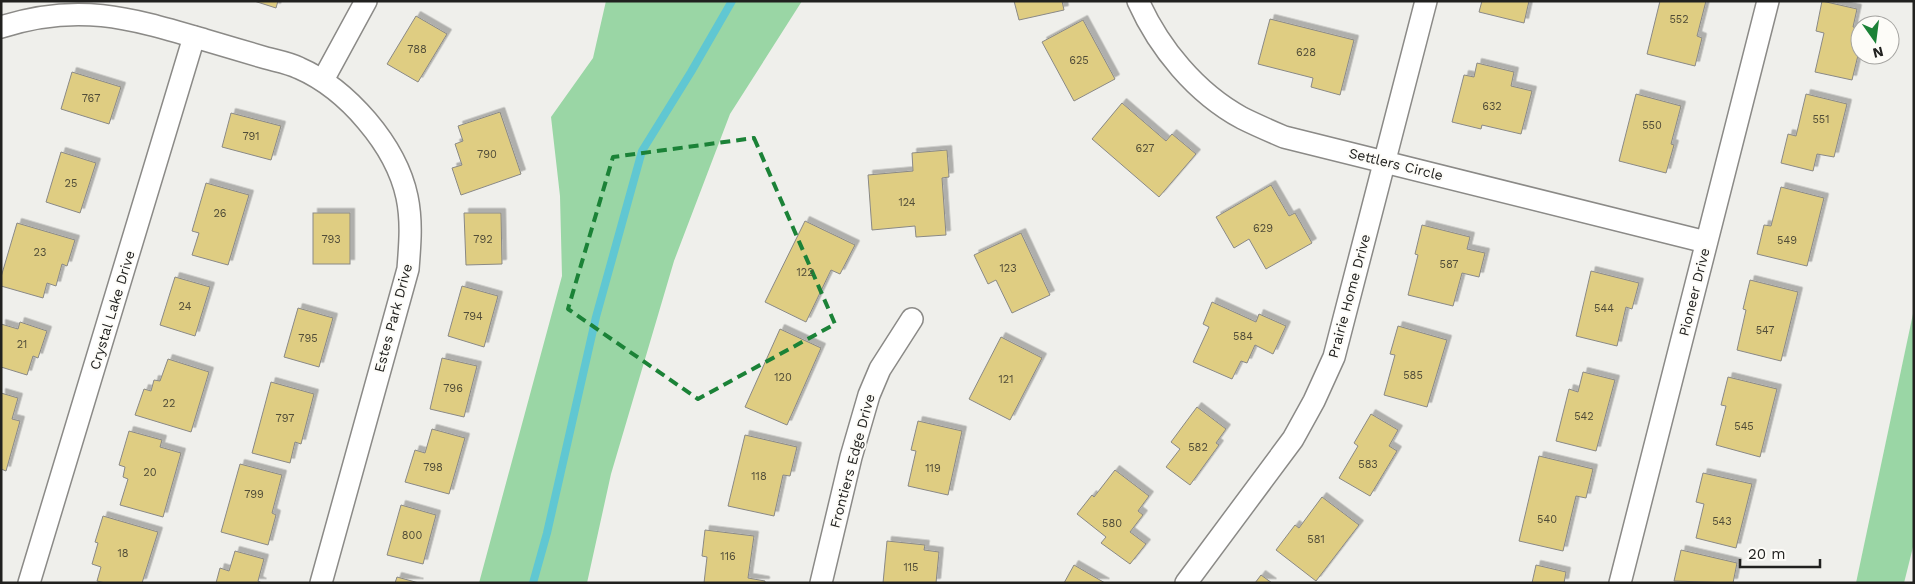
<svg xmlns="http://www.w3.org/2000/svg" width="1915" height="584" font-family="'Work Sans',sans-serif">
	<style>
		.green { fill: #9ad6a5 }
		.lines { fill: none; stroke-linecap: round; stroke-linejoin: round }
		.stream { stroke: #60c7d2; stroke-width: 8 }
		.building { fill: #dfcd82; stroke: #8a8986; filter: url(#shadow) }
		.street-casing { stroke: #8b8a87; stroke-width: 24 }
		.street { stroke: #fff; stroke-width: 21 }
		.marked { fill: none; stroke: #1b8237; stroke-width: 4; stroke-dasharray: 10 6; stroke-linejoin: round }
		.labels { text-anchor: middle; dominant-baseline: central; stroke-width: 4; stroke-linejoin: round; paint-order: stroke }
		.number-label { font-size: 11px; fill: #504c38 }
		.street-label { font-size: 14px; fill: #21211f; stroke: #fdfcf8 }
	</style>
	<defs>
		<filter id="shadow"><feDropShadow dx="4.5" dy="-4.5" stdDeviation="0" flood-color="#0004"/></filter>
	</defs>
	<rect width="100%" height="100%" fill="#efefeb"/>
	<g class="green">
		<polygon points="606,1 802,1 730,114 674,261 611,474 587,583 479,583 562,276 560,196 551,117 593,58"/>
		<polygon points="1914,309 1914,543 1904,583 1856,583"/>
	</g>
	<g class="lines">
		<polyline class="stream" points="533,583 547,533 596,317 642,151 691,72 732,1"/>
	</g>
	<g class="building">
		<polygon points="254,1 278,1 276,8"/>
		<polygon points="1014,1 1062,1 1064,10 1019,20"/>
		<polygon points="1482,1 1529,1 1524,23 1479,12"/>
		<polygon points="1660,1 1706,1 1697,36 1702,38 1695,66 1647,54"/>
		<polygon points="1822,1 1857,9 1853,27 1860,28 1860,47 1852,80 1815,72 1824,33 1816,31"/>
		<polygon points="416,16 447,34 418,82 387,64"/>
		<polygon points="1270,19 1354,40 1340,95 1311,87 1313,78 1258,64"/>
		<polygon points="1083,20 1115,79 1074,101 1042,42"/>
		<polygon points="1477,63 1514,72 1511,86 1532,91 1521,134 1482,125 1481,129 1452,122 1464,75 1474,77"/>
		<polygon points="72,72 121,87 109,124 61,109"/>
		<polygon points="1636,94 1681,106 1671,144 1674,145 1666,173 1619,161"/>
		<polygon points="1806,94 1847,104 1834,157 1817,154 1813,171 1781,163 1788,134 1796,136"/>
		<polygon points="1122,103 1166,141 1172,134 1196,154 1159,197 1092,139"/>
		<polygon points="500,112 521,174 461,195 452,168 462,165 455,144 463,141 458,126"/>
		<polygon points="231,113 281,126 271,160 222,147"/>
		<polygon points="947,150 949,177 942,178 946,235 916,237 915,226 872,230 868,175 913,171 912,153"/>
		<polygon points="61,152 96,163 80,213 46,202"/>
		<polygon points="206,183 249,195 228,265 192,255 199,233 192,231"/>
		<polygon points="1271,185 1289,216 1295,213 1312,243 1266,269 1249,239 1234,248 1216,217"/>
		<polygon points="1781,187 1824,198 1807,266 1757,254 1764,225 1771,226"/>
		<rect x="313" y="213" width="37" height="51"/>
		<polygon points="464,213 501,213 502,264 466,265"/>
		<polygon points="805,221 855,245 840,274 831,270 806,322 765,302"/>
		<polygon points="17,223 75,240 67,266 62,264 56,286 47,283 43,298 1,286 1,277"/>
		<polygon points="1422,225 1470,237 1467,249 1485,253 1479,277 1462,273 1453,306 1408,295 1418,255 1415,254"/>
		<polygon points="1021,233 1050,295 1012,313 996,280 988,284 974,255"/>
		<polygon points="1591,271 1639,283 1632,309 1626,307 1617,346 1576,336"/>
		<polygon points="175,277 210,287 195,336 160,325"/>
		<polygon points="1750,280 1798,292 1781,361 1737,350 1746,310 1743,309"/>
		<polygon points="462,286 498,296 484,347 448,336"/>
		<polygon points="1212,302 1256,322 1259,314 1286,326 1273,354 1255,345 1247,363 1241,361 1232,379 1193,362 1209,327 1203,324"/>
		<polygon points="298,308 333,318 319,367 284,357"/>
		<polygon points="20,322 47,331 38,358 33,356 27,375 1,367 1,324 18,329"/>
		<polygon points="1398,326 1447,340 1427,407 1384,395 1395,355 1390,354"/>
		<polygon points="780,329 821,348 787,425 745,407"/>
		<polygon points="1001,337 1042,358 1010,420 969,399"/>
		<polygon points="442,358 477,366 464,417 430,409"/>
		<polygon points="168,359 209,372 191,432 135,415 144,389 151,391 154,380 160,381"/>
		<polygon points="1583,372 1615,380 1596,451 1556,441 1569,389 1578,392"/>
		<polygon points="1728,377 1777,389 1760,457 1716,445 1726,406 1721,405"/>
		<polygon points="271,382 314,394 301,444 295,442 290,463 252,453"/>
		<polygon points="1,393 18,398 12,419 20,421 6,471 1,469"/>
		<polygon points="1197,407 1226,429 1216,443 1219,445 1190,485 1166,467 1180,449 1171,442"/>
		<polygon points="1371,414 1398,430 1389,446 1397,451 1370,496 1339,478 1358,446 1354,443"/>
		<polygon points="918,421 962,431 948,495 908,486 916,451 911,450"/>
		<polygon points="432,429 465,438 449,494 405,482 415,450 425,453"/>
		<polygon points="129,431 162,440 160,447 181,453 163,517 120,505 128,479 123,477 125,467 119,465"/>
		<polygon points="745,435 797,447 790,476 783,475 774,516 728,506"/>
		<polygon points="1539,456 1593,469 1586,498 1576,496 1563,551 1519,541"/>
		<polygon points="240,464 282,475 272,513 276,515 268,545 221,532"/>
		<polygon points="1115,470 1149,496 1138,511 1143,515 1130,532 1146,544 1130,564 1101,543 1106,537 1077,514 1092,495 1094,497"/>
		<polygon points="1703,473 1752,484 1736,548 1696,538 1704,504 1696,502"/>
		<polygon points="1322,497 1359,525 1316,581 1276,550 1295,525 1299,528"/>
		<polygon points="401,505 436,515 423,564 387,555"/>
		<polygon points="103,516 158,532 142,583 105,583 97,581 101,567 92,564 98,543 95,542"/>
		<polygon points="705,530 754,536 748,578 765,581 765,583 704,583 707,557 702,556"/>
		<polygon points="887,541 925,545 924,550 939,552 936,583 883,583"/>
		<polygon points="1681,550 1737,563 1733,583 1674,581"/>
		<polygon points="235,551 264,559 258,581 262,583 216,583 220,568 229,571"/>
		<polygon points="1074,565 1105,583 1064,583"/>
		<polygon points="1536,565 1566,572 1564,583 1532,583"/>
		<polygon points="1261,575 1272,583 1255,583"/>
		<polygon points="397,577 419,583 395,583"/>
	</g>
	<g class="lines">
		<defs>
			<g id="street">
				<path d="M1138 1C1159 48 1196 93 1242 118 1256 125 1270 131 1284 137L1706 242"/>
				<path d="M1 27C79 2 130 18 205 40 225 46 246 52 266 58 277 61 289 63 299 68 347 89 396 145 407 197 412 221 410 244 408 269L321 583"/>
				<polyline points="323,80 366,1"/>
				<polyline points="29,583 194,37"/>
				<polyline points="821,583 851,457 869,395 880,369 912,319"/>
				<polyline points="1186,583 1293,439 1314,401 1334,357 1426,1"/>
				<polyline points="1620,583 1768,1"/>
			</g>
		</defs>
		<use href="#street" class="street-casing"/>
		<use href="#street" class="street"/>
	</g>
	<path class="marked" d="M754 138 835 324 698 399 568 309 613 157Z"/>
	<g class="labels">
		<g class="number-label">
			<text x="1679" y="19">552</text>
			<text x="417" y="49">788</text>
			<text x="1306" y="52">628</text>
			<text x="1079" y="60">625</text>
			<text x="91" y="98">767</text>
			<text x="1492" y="106">632</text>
			<text x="1821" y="119">551</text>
			<text x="1652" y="125">550</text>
			<text x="251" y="136">791</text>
			<text x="1145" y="148">627</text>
			<text x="487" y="154">790</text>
			<text x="71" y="183">25</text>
			<text x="907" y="202">124</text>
			<text x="220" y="213">26</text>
			<text x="1263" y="228">629</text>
			<text x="331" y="239">793</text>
			<text x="483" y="239">792</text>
			<text x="1787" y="240">549</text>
			<text x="40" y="252">23</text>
			<text x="1449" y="264">587</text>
			<text x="1008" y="268">123</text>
			<text x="805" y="272">122</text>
			<text x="185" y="306">24</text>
			<text x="1604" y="308">544</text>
			<text x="473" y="316">794</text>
			<text x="1765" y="330">547</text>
			<text x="1243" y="336">584</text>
			<text x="308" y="338">795</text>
			<text x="22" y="344">21</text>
			<text x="1413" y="375">585</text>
			<text x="783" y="377">120</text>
			<text x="1006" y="379">121</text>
			<text x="453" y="388">796</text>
			<text x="169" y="403">22</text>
			<text x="1584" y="416">542</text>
			<text x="285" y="418">797</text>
			<text x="1744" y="426">545</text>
			<text x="1198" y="447">582</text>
			<text x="1368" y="464">583</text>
			<text x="433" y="467">798</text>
			<text x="933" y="468">119</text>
			<text x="150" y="472">20</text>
			<text x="759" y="476">118</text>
			<text x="254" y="494">799</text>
			<text x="1547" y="519">540</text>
			<text x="1722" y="521">543</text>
			<text x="1112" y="523">580</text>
			<text x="412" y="535">800</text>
			<text x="1316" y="539">581</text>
			<text x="123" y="553">18</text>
			<text x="728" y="556">116</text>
			<text x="911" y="567">115</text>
		</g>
		<g class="street-label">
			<text transform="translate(1396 164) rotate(14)">Settlers Circle</text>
			<text transform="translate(1694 292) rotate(-76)">Pioneer Drive</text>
			<text transform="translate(1349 296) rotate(-75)">Prairie Home Drive</text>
			<text transform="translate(112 310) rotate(-73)">Crystal Lake Drive</text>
			<text transform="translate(393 318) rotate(-75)">Estes Park Drive</text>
			<text transform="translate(852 461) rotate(-75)">Frontiers Edge Drive</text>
		</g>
	</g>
	<rect width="1915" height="584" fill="none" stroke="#21211f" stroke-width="5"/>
	<g transform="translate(1875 40) rotate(166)"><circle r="24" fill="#fdfcf8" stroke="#a5a4a1"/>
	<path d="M0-4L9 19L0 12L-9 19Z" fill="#1b8237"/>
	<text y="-8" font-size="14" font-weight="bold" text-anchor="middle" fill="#21211f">N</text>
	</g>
	<path d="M1740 559v8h80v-8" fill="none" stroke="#21211f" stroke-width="2.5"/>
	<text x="1748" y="559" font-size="15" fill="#21211f" stroke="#fdfcf8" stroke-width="4" paint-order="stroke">20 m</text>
</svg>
